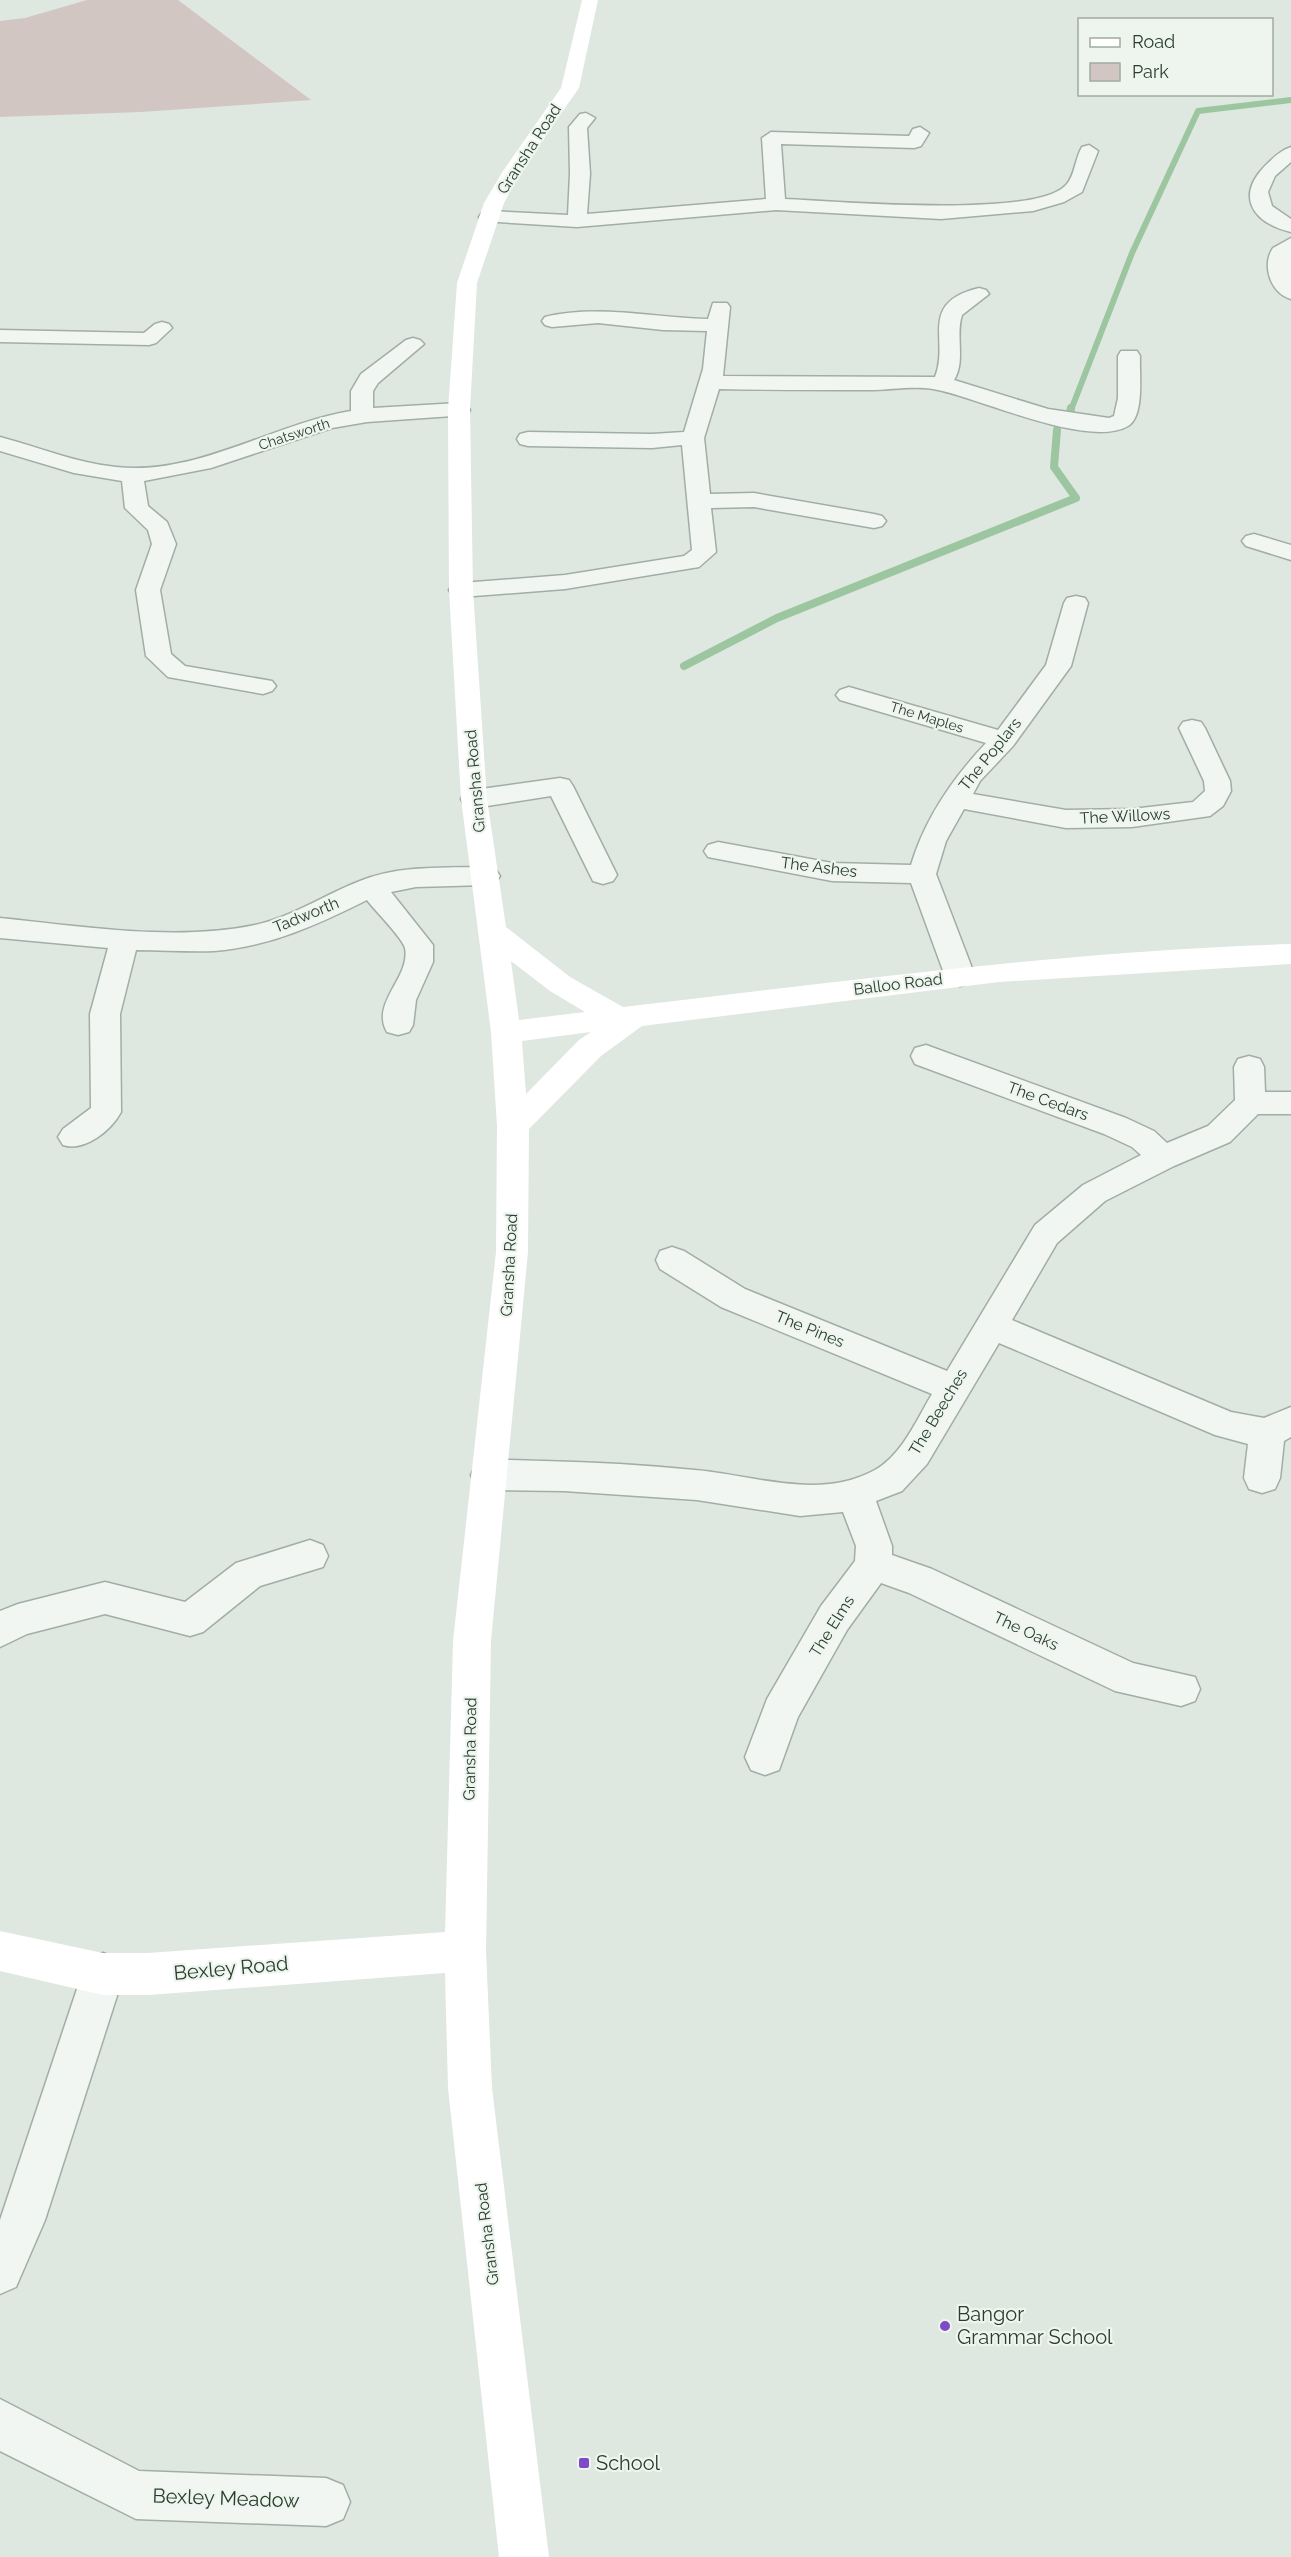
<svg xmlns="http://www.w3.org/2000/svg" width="1291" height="2557" font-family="Raleway,sans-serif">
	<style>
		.green { fill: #d1c6c1 }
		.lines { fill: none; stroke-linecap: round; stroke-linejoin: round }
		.stream-far1 { stroke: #9cc69f; stroke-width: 6 }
		.stream { stroke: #9cc69f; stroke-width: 8 }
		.street-casing { stroke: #a1aea4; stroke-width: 3 }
		.street { fill: #f2f6f3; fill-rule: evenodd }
		.secondary { fill: #fff; fill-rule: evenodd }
		.poi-dot { fill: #7e4bc6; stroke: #eef5ef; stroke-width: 2 }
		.labels { text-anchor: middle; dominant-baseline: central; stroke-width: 4.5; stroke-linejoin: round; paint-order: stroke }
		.far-street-label { font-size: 14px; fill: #293e2d; stroke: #eef5ef }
		.street-label { font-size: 16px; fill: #293e2d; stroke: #eef5ef }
		.near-street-label { font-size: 20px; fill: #293e2d; stroke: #eef5ef }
		.near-poi-label { font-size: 20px; fill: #293e2d; stroke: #eef5ef; text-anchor: start }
	</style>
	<rect width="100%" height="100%" fill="#dfe7e1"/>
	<polygon class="green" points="87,0 178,0 311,100 141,112 0,117 0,21 25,18"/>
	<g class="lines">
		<polyline class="stream-far1" points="1071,410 1132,253 1198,111 1291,100"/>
		<g class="stream">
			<polyline points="1070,412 1071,408"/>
			<polyline points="684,666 777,618 1076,498 1054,467 1057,430"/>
		</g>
		<defs>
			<g id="street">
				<path d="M586 113 595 118 587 128 590 174 587 214 766 199 762 138 771 132 909 136 913 129 920 127 929 133 921 146 914 148 781 144 785 199C834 201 1036 219 1066 185 1075 176 1075 158 1082 147L1089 145 1098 151 1082 192 1064 202 1033 211 941 219 776 210 577 227 482 221 479 217 482 213 489 211 568 215 570 174 569 127 580 114Z"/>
				<path d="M1291 147V162L1275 176 1268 192 1272 206 1291 219V232C1250 222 1235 194 1268 163 1275 156 1282 150 1291 147Z"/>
				<path d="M1291 238V299C1271 294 1261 265 1273 248Z"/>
				<path d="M979 288 986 290 989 294 962 315C955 336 966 361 954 380L1048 409 1109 418 1114 416 1118 398V356L1121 351H1137L1140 356C1139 373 1145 416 1128 426 1089 449 982 399 938 390 918 385 891 390 870 390 820 390 769 390 719 389L704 438 710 494 754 493 874 514 882 516 886 521 882 526 874 528 754 507 711 508 716 552 699 567 565 589 461 597 452 595 449 590 452 585 461 583 565 575 684 556 692 550 682 445 652 448 528 446 520 444 517 439 520 434 528 432 652 434 684 432 703 369 707 331 663 330 598 323 552 327 545 325 542 321 545 317C596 304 656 318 708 319L713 303H727L730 307 723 376 935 377C950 340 917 303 979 288Z"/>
				<polygon points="162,322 169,324 172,328 156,343 149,345 0,342 0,330 144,333 155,324"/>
				<path d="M413 338 420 340 424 344 378 383 373 391V408L459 403 467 405 470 410 467 415 367 422 332 428 211 468 144 481 148 506 167 522 176 544 160 590 171 654 185 666 272 681 276 686 272 691 263 694 168 677 146 656 136 590 152 544 148 530 125 508 122 481 74 473 0 451V437C38 447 76 463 116 467 197 476 272 424 351 411V391L361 374 406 340Z"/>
				<polygon points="1254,534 1291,545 1291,560 1246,546 1242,541 1246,536"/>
				<path d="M1076 596 1085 598 1088 603 1071 666 1013 746 980 781 973 794 1066 810 1132 809 1193 802 1205 791 1204 781 1179 728 1183 722 1192 720 1201 722 1205 728 1230 781 1231 791 1223 806 1210 816 1132 827 1066 828 964 809 946 841 936 874 975 976 970 983 960 986 950 983 945 976 911 883 832 881 708 857 704 851 708 845 718 842 832 863 911 865C925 818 953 778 986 743L840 700 836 695 840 690 849 687 998 730 1046 665 1064 603 1067 598Z"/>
				<polygon points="560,778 569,780 573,786 617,875 613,881 603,884 593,881 551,796 474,808 464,805 461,799 464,793 474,790"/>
				<path d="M486 867 496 870 500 876 496 882 486 885 416 887 391 892 433 945V962L416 1000 413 1025 409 1032 398 1035 387 1032C370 1003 411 977 405 948 402 937 375 911 367 900 319 924 269 947 214 951 189 952 162 950 136 950L120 1014 121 1112C111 1131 84 1152 63 1145L58 1137 63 1129 91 1108 90 1014 108 948 0 938V918C81 926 174 942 255 925 292 917 324 895 360 881 399 865 445 868 486 867Z"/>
				<path d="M926 1045 1126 1118 1154 1131 1167 1143 1208 1126 1235 1100 1234 1067 1238 1059 1249 1056 1260 1059 1264 1067 1265 1092H1291V1114H1258L1230 1142 1174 1166 1105 1201 1057 1243 1012 1320 1231 1412 1264 1418 1291 1407V1437L1284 1441 1280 1478 1275 1489 1262 1493 1249 1489 1244 1478 1248 1444 1215 1435 999 1343 927 1464 902 1491 876 1501 892 1546V1555L932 1569 1133 1663 1195 1677 1200 1689 1195 1701 1181 1706 1115 1691 909 1593 881 1583 847 1630 798 1717 779 1770 765 1775 751 1770 745 1757 767 1699 821 1606 855 1561 856 1546 843 1512 800 1516 697 1500 564 1491 489 1490 476 1485 471 1475 476 1465C498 1457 522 1461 544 1461 594 1462 645 1465 695 1470 754 1475 818 1501 875 1470 902 1455 917 1419 932 1394L721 1307 660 1269 656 1260 660 1251 672 1247 684 1251 745 1289 947 1371 1035 1225 1083 1185 1141 1155 1132 1147 1104 1134 915 1064 911 1056 915 1048Z"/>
				<polygon points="310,1540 323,1545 328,1556 323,1567 260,1586 203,1632 190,1636 105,1614 27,1634 0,1647 0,1611 18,1604 105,1582 185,1602 236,1563"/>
				<polygon points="103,1953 118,1959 124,1974 45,2220 16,2287 0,2294 0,2220 82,1974 88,1959"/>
				<polygon points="0,2399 139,2471 326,2478 343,2485 350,2502 343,2519 326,2526 136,2519 0,2451"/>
			</g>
		</defs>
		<use href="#street" class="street-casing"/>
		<use href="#street" class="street"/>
		<path class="secondary" d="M582 0H598L579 88 521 171 504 203 477 283 470 410 473 590 487 799 506 927 570 977 623 1007C845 981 1067 951 1291 944V964L999 982 642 1026 601 1056 529 1129 528 1252 491 1641 486 1951 492 2088 549 2557H499L448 2088 445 1973 148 1995H103L0 1971V1931L103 1953H148L445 1932 453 1641 496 1252 497 1126 491 1032 461 799 449 590 448 410 457 283 484 203 503 171 561 88ZM511 961 550 991 585 1012 519 1020ZM591 1032 579 1040 526 1094 522 1041Z"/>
	</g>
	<g class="poi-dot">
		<circle cx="945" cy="2326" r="6"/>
		<rect x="578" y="2457" width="12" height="12" rx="3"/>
	</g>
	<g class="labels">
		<g class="far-street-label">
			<text transform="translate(294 434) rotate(-18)">Chatsworth</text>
			<text transform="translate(927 717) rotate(17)">The Maples</text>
		</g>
		<g class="street-label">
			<text transform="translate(529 149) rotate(-57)">Gransha Road</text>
			<text transform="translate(990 754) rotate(-51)">The Poplars</text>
			<text transform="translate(475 781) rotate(-95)">Gransha Road</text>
			<text transform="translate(1125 816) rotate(-3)">The Willows</text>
			<text transform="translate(819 867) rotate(7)">The Ashes</text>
			<text transform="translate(306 915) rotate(-22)">Tadworth</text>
			<text transform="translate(898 984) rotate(-7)">Balloo Road</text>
			<text transform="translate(1048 1101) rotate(20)">The Cedars</text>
			<text transform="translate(509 1265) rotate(-87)">Gransha Road</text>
			<text transform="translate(810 1329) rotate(22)">The Pines</text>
			<text transform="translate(938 1412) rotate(-59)">The Beeches</text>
			<text transform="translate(832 1626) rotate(-58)">The Elms</text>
			<text transform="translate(1026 1631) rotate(25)">The Oaks</text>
			<text transform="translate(470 1749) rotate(-89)">Gransha Road</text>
			<text transform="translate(487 2234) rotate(-97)">Gransha Road</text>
		</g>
		<g class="near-street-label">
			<text transform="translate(231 1968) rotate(-5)">Bexley Road</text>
			<text transform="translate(226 2498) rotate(2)">Bexley Meadow</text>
		</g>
		<g class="near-poi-label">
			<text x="957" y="2314">Bangor<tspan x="957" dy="23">Grammar School</tspan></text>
			<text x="596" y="2463">School</text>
		</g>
	</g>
	<rect x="1078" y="18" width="195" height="78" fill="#eef5ef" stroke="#9faca1" stroke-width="1.5"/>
	<rect x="1090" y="38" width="30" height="9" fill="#ffffff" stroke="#9faca1" stroke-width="1.5"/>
	<text x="1132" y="48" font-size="18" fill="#293e2d">Road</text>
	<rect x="1090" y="63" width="30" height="18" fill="#d1c6c1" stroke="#9faca1" stroke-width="1.5"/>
	<text x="1132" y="78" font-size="18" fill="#293e2d">Park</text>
</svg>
